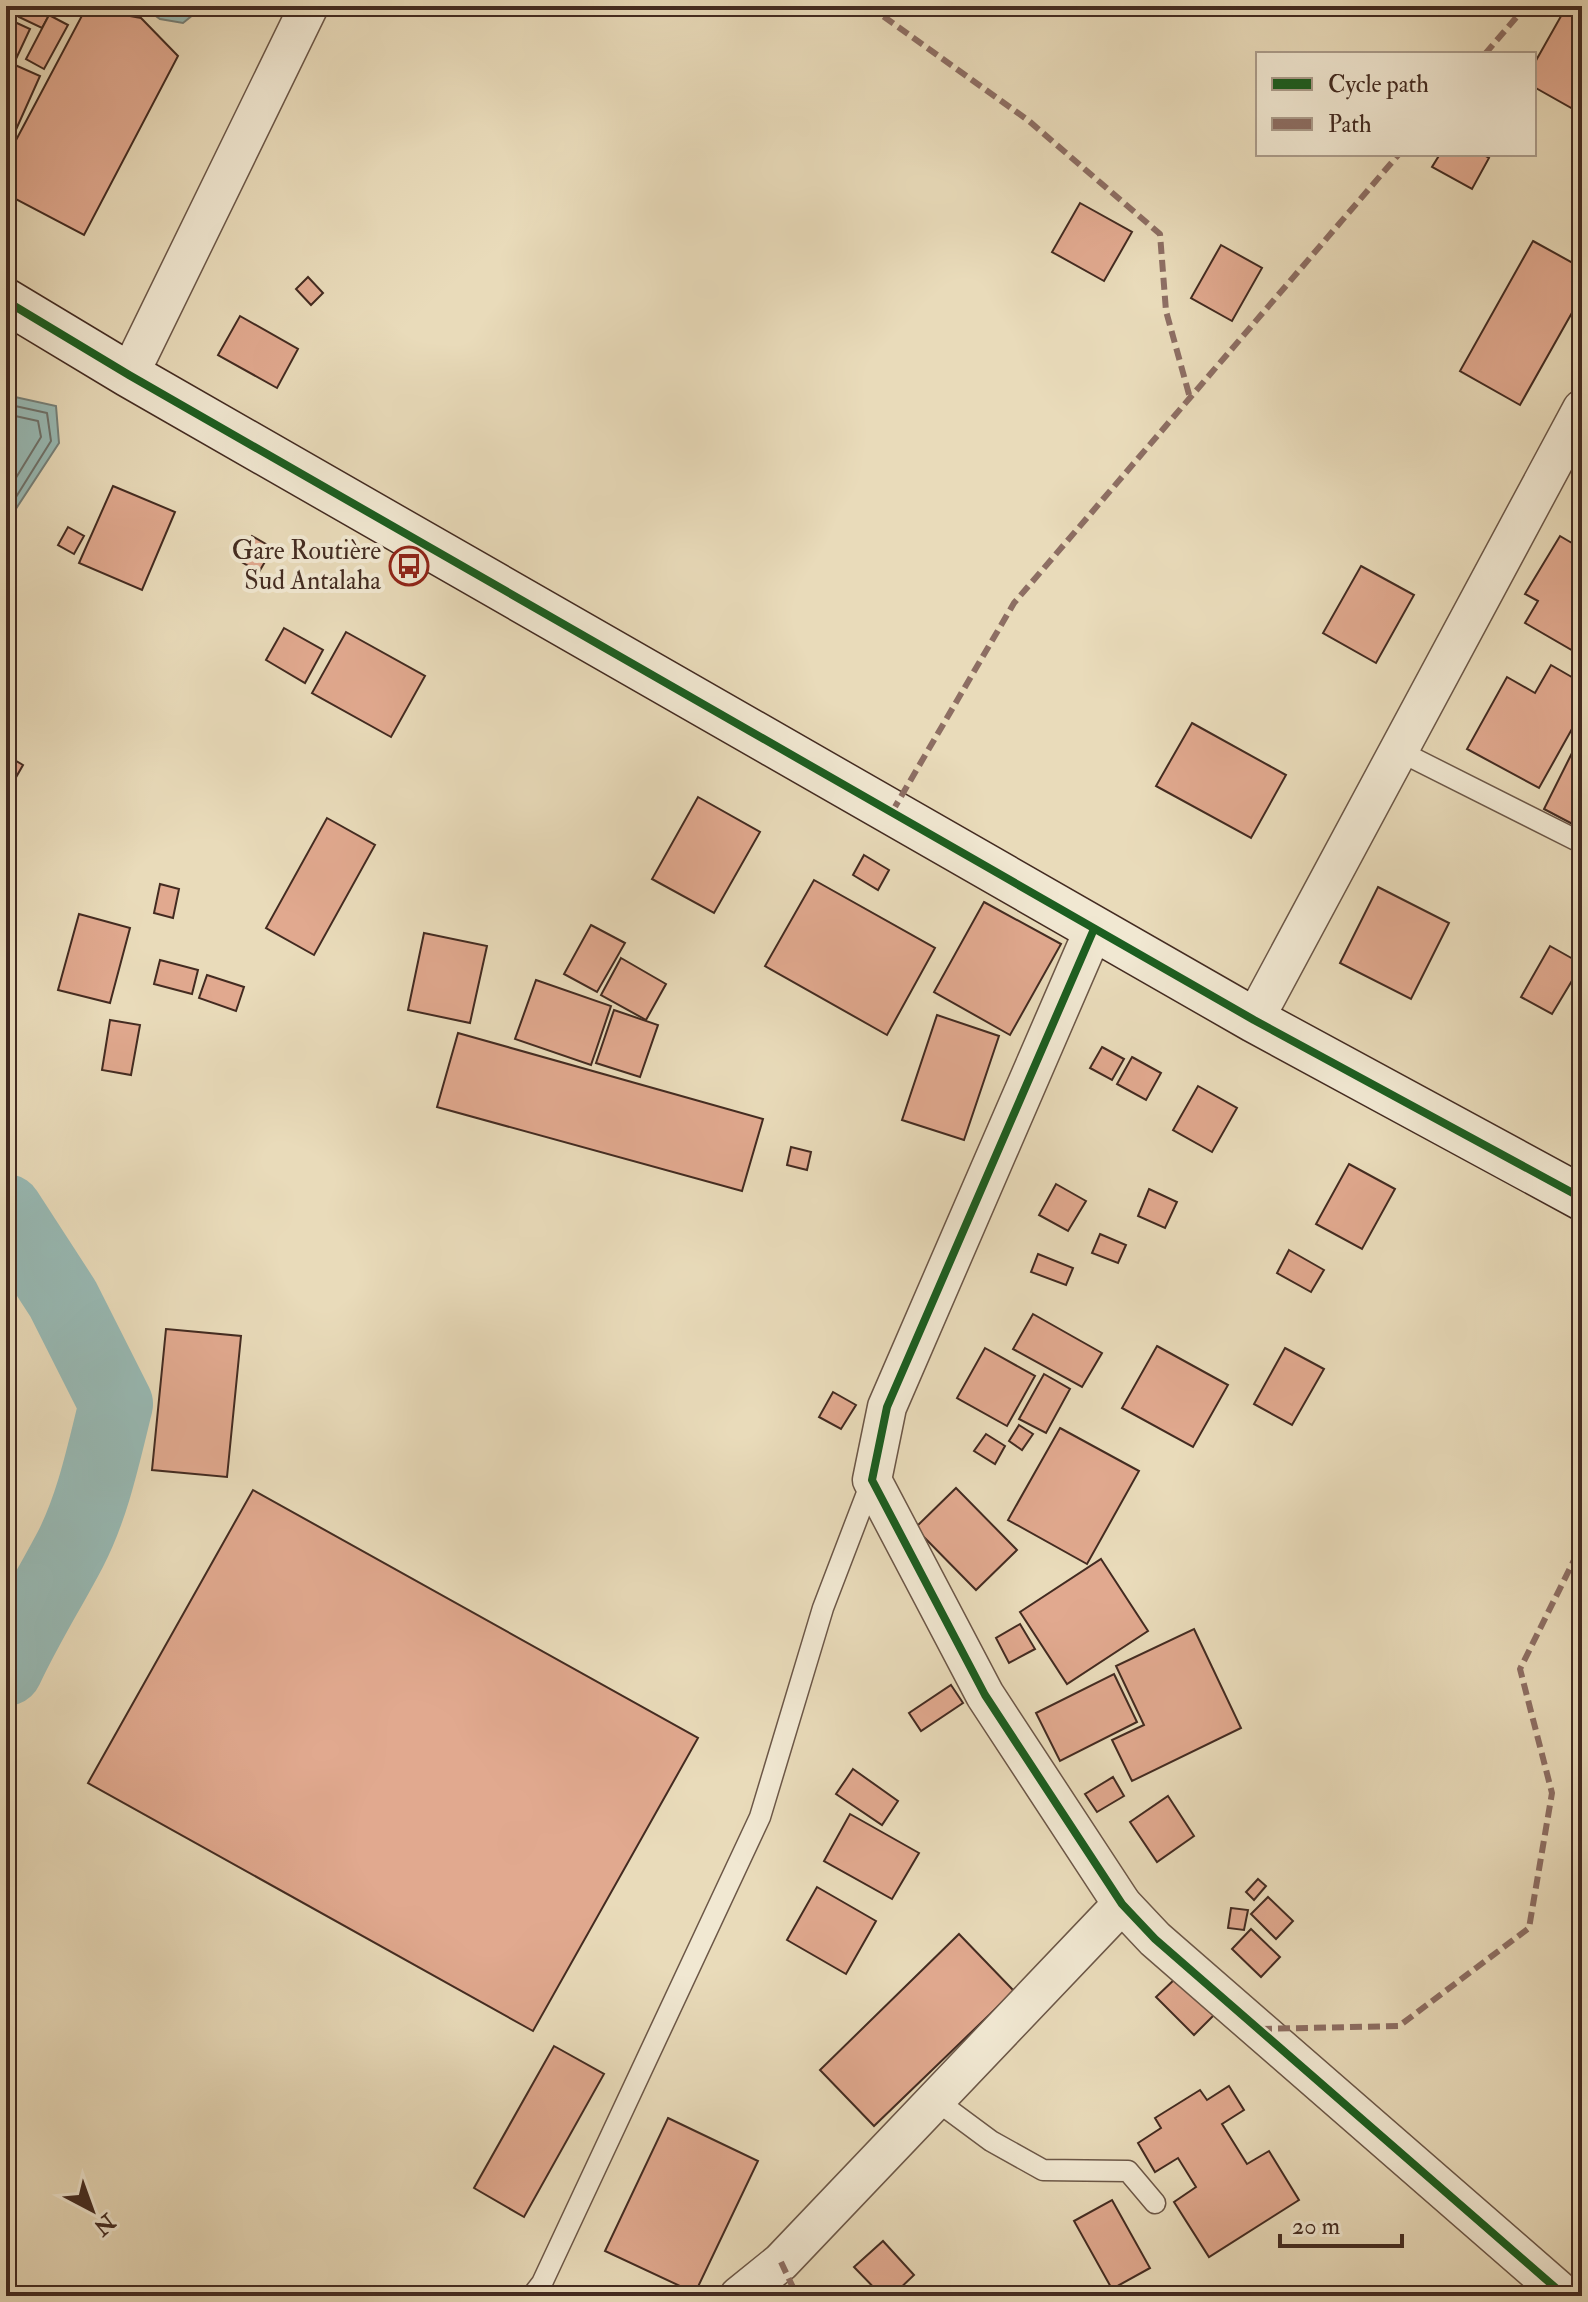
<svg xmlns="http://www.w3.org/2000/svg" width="1588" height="2302" font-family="'IM FELL Double Pica',serif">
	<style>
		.water { fill: #98bab5; stroke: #76817a; stroke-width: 2 }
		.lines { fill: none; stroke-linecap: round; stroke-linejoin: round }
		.shore { stroke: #6e726b; stroke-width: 2 }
		.river { stroke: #98bab5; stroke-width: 74 }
		.building { fill: #e1a98f; stroke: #432b21; stroke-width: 2 }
		.lane-casing { stroke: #6c5747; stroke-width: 23 }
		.street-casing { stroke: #6c5747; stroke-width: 41 }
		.secondary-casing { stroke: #432b21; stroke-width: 47 }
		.lane { stroke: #f1e8d2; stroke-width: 20 }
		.street { stroke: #f1e8d2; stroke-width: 38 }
		.secondary { stroke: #f1e8d2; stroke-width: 44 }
		.quiet { stroke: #8d6e63; stroke-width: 6; stroke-dasharray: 12 6; stroke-linecap: butt }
		.cycleway-casing { stroke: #f1e8d2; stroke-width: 13 }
		.cycleway { stroke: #1b5e20; stroke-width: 8 }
		.labels { text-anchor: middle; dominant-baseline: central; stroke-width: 8; stroke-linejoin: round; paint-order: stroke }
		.poi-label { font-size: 26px; fill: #432b21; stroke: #f1e8d2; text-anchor: end }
	</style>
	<rect width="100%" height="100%" fill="#e9dbba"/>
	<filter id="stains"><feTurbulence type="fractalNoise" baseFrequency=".0025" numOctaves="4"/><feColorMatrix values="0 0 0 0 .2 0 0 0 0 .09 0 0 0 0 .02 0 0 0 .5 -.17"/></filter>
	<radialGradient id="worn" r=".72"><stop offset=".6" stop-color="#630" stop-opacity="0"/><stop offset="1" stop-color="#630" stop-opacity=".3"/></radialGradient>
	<g class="water">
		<polygon points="142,6 204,6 183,23 160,19"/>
		<polygon points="6,395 56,406 59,443 6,524"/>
	</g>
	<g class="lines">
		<g class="shore">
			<polyline points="6,404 47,413 51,441 6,513"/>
			<polyline points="6,414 38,421 41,437 6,494"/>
		</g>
		<path class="river" d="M6 1211 63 1299 116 1404C104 1452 93 1506 70 1550 49 1590 25 1628 6 1669"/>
	</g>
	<g class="building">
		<polygon points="25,6 54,6 42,28 19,17"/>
		<polygon points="86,8 141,18 178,56 84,235 6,194 6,159"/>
		<polygon points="1565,9 1582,18 1582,114 1534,87 1534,64"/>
		<polygon points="49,15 68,25 44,69 26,59"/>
		<polygon points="6,18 30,29 15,61 6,56"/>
		<polygon points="6,61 40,76 6,152"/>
		<polygon points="1440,154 1482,154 1489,158 1472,189 1432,167"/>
		<polygon points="1080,203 1132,232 1104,281 1052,252"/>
		<polygon points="1533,241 1582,268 1582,295 1520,405 1460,371"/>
		<polygon points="1221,245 1262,268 1232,321 1191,298"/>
		<polygon points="308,277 323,293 311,305 296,289"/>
		<polygon points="240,316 298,349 277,388 218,355"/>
		<polygon points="113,486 175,512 142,590 79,563"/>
		<polygon points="68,527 84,536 74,554 58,545"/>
		<polygon points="252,536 273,548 259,572 238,560"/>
		<polygon points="1560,536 1582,549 1582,656 1525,623 1538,601 1525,594"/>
		<polygon points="1361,566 1414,595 1376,663 1323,633"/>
		<polygon points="284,628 323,650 305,683 266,660"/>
		<polygon points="346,632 425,676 391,737 312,693"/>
		<polygon points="1551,665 1582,683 1582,711 1539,788 1467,749 1507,677 1535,693"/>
		<polygon points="1192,723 1286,775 1251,838 1156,786"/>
		<polygon points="1582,733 1582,829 1544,809"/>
		<polygon points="6,755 23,765 11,786 6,783"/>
		<polygon points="698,797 760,832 714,913 652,879"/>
		<polygon points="327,818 375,845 314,955 266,928"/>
		<polygon points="864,855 889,870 878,890 853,875"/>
		<polygon points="814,880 935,948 887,1035 765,966"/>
		<polygon points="160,884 179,889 173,918 154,913"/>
		<polygon points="1378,887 1449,923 1411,999 1340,963"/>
		<polygon points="984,902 1061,944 1010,1035 934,992"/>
		<polygon points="79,914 130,928 110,1003 58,990"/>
		<polygon points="591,925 625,943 597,992 564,974"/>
		<polygon points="424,933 487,946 470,1023 408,1010"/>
		<polygon points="1550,946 1582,964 1552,1014 1521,997"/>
		<polygon points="621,958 666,984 646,1020 601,995"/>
		<polygon points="160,960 198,970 192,994 154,984"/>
		<polygon points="207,975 244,987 236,1011 199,998"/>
		<polygon points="536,980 611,1006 591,1065 515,1039"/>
		<polygon points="614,1010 658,1025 640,1077 596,1063"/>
		<polygon points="937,1015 999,1036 964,1140 902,1120"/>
		<polygon points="110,1020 140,1025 131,1075 102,1070"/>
		<polygon points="458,1033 763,1119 742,1191 437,1107"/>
		<polygon points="1102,1047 1124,1059 1112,1080 1090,1068"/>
		<polygon points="1132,1057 1161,1073 1146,1100 1117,1084"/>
		<polygon points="1198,1086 1237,1108 1212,1152 1173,1130"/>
		<polygon points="791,1147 811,1152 807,1170 787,1165"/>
		<polygon points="1349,1164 1395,1189 1362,1249 1316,1224"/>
		<polygon points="1056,1184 1086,1201 1068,1231 1039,1215"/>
		<polygon points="1149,1189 1177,1202 1165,1228 1138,1216"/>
		<polygon points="1100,1234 1126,1245 1118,1263 1092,1253"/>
		<polygon points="1289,1250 1324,1270 1311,1292 1277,1273"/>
		<polygon points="1038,1254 1073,1268 1066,1285 1031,1272"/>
		<polygon points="1033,1314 1102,1353 1082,1387 1013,1349"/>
		<polygon points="166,1329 241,1336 227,1477 152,1470"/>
		<polygon points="1157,1346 1228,1385 1193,1447 1122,1408"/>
		<polygon points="985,1348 1035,1376 1007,1426 957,1398"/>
		<polygon points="1285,1348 1324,1369 1292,1425 1254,1404"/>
		<polygon points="1044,1374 1070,1389 1046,1433 1019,1419"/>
		<polygon points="833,1392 856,1405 841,1429 819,1417"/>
		<polygon points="1019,1425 1033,1434 1022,1450 1009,1441"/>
		<polygon points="1060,1428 1139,1471 1087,1564 1008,1520"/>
		<polygon points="986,1434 1005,1446 995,1464 974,1451"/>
		<polygon points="956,1488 1017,1550 976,1590 915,1528"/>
		<polygon points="253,1490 698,1738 533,2031 88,1783"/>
		<polygon points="1101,1559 1148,1631 1067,1684 1020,1612"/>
		<polygon points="1020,1624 1035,1649 1009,1663 996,1638"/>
		<polygon points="1194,1629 1241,1728 1132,1781 1112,1740 1144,1725 1116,1666"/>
		<polygon points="1114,1674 1137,1722 1060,1761 1036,1713"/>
		<polygon points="951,1685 963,1703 921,1731 909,1713"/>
		<polygon points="853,1769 898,1801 882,1825 836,1794"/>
		<polygon points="1113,1777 1124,1796 1097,1812 1085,1794"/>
		<polygon points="1168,1796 1194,1836 1157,1862 1130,1822"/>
		<polygon points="850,1814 919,1853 892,1899 824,1861"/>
		<polygon points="1258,1879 1266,1886 1254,1900 1246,1892"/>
		<polygon points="817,1887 876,1921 846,1974 787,1940"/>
		<polygon points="1268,1897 1293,1921 1276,1939 1251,1914"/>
		<polygon points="1231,1908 1248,1910 1244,1930 1228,1928"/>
		<polygon points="1251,1929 1280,1957 1261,1977 1232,1949"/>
		<polygon points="959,1934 1014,1991 874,2126 820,2070"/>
		<polygon points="1176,1978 1214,2015 1194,2035 1156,1997"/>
		<polygon points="554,2046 604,2074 524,2217 474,2188"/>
		<polygon points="1229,2086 1244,2110 1222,2124 1247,2164 1269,2151 1299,2200 1209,2257 1174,2202 1196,2187 1178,2158 1155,2172 1138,2143 1161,2128 1155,2118 1200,2090 1207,2100"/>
		<polygon points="668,2118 758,2161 695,2293 605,2251"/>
		<polygon points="1112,2200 1150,2268 1112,2289 1074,2221"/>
		<polygon points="883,2241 914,2275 892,2296 882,2296 854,2267"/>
	</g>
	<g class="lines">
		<defs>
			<g id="lane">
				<polyline points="1399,751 1582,843"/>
				<polyline points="937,2101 991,2141 1043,2170 1128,2171 1155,2203"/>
				<polyline points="532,2296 542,2283 760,1817 823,1608 872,1480"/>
			</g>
			<g id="street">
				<polyline points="129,375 309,6"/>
				<polyline points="1094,929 887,1407 872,1480 985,1695 1122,1904 1155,1939 1565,2296"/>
				<polyline points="1254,1020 1582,409"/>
				<polyline points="739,2296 781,2262 1122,1904"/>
			</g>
			<polyline id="secondary" points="6,301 129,375 1254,1020 1582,1198"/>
		</defs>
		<use href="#lane" class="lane-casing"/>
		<use href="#street" class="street-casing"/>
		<use href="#secondary" class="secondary-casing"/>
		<use href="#lane" class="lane"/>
		<use href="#street" class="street"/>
		<use href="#secondary" class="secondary"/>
		<g class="quiet">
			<polyline points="869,6 1029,121 1160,234 1166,311 1190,398"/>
			<polyline points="1485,54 1526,6"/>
			<polyline points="892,812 1014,603 1399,154"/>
			<polyline points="1260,2029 1399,2026 1529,1928 1552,1793 1520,1669 1582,1544"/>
			<polyline points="781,2262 797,2296"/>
		</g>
		<defs>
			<g id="cycleway">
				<polyline points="6,301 129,375 1254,1020 1582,1198"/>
				<polyline points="1094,929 887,1407 872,1480 985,1695 1122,1904 1155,1939 1565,2296"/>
			</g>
		</defs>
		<use href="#cycleway" class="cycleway-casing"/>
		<use href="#cycleway" class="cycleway"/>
	</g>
	<defs>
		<symbol id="bus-ring" viewBox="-11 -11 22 22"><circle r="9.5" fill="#f1e8d2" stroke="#8f2418" stroke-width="1.5"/><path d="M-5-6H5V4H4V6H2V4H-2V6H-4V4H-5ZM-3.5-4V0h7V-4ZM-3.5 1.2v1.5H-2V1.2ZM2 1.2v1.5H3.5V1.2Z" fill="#8f2418"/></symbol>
	</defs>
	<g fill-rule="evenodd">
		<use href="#bus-ring" x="387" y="544" width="44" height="44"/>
	</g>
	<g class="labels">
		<g class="poi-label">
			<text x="381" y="551">Gare Routière<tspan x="381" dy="30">Sud Antalaha</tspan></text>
		</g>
	</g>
	<rect width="1588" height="2302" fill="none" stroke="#e9dbba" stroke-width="32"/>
	<rect x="8" y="8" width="1572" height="2286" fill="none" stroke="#432b21" stroke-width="4"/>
	<rect x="16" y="16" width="1556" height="2270" fill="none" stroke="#432b21" stroke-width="2"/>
	<rect x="1256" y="52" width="280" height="104" fill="#f1e8d2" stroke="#ab9c8b" stroke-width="2"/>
	<rect x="1272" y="78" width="40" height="12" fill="#1b5e20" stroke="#ab9c8b" stroke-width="2"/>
	<text x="1328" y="92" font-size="24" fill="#432b21">Cycle path</text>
	<rect x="1272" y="118" width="40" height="12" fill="#8d6e63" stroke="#ab9c8b" stroke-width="2"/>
	<text x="1328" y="132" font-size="24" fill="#432b21">Path</text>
	<g transform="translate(92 2210) rotate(139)" stroke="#f1e8d2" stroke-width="6" paint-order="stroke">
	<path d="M0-6L14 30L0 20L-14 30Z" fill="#432b21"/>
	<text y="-12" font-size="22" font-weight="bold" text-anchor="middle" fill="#432b21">N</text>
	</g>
	<path d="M1280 2234v12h122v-12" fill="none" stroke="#432b21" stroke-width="4"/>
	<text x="1292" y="2234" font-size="24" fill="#432b21" stroke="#f1e8d2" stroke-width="6" paint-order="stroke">20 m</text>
	<rect width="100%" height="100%" filter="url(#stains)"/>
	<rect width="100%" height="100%" fill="url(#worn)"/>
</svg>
